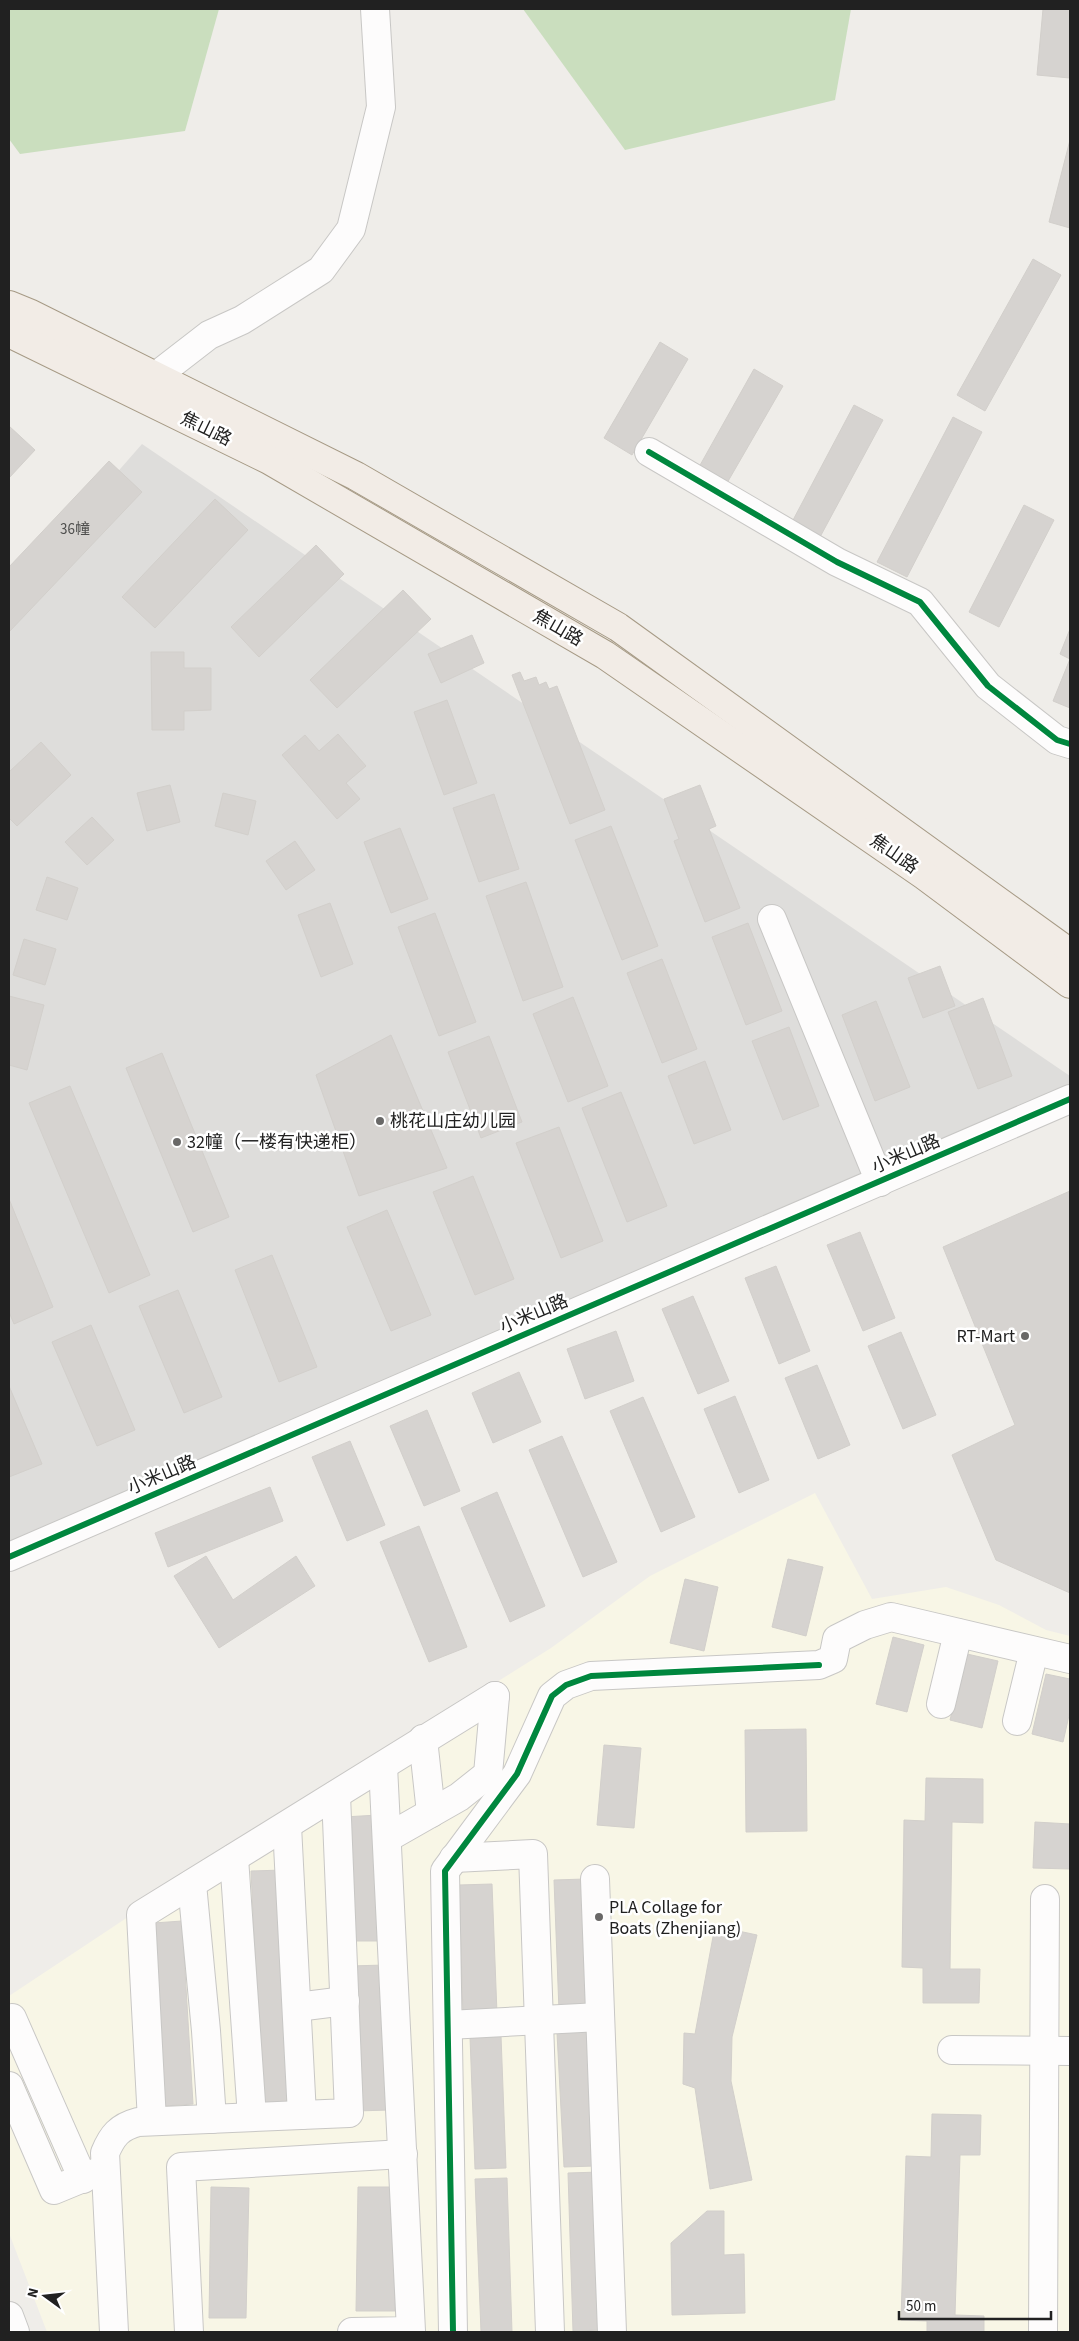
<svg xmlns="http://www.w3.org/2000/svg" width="1079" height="2341" font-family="'Source Sans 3','Noto Sans SC',sans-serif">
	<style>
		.residential { fill: #dedddb }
		.education { fill: #f8f6e6 }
		.forest { fill: #cadebe }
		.building { fill: #d6d3d0; stroke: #d2cfcb }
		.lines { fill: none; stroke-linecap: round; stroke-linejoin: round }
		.minor-casing { stroke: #c8c7c5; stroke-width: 30 }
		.major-casing { stroke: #a69a85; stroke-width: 30 }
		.minor { stroke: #fdfcfc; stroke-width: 28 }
		.major { stroke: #f2ece6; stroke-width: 28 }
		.cycleway-casing { stroke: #fff; stroke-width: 9 }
		.cycleway { stroke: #00873e; stroke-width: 6 }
		.poi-dot { fill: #696867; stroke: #fff; stroke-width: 2 }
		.labels { text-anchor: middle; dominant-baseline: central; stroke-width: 5; stroke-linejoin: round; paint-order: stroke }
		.number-label { font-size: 15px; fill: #4e4e4d }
		.street-label { font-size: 18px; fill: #212121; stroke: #fff }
		.poi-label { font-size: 18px; fill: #212121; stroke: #fff; text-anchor: start }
	</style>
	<rect width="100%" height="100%" fill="#efede9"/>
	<polygon class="residential" points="142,444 1070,1076 1070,1099 9,1563 9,596"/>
	<polygon class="education" points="815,1493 872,1599 946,1587 999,1605 1046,1630 1070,1636 1070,2332 47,2332 9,2233 9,1996 247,1838 551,1648 650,1576"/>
	<g class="forest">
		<polygon points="9,9 219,9 185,131 20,154 9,139"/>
		<polygon points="523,9 851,9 835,100 625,150"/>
	</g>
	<g class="building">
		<polygon points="1043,9 1070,9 1070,78 1037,75"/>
		<polygon points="1070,140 1070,228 1049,222"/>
		<polygon points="1033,259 1061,275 985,411 957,395"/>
		<polygon points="660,342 688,359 632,455 604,438"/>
		<polygon points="754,369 783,386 727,483 699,467"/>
		<polygon points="854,405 883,420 820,537 792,522"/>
		<polygon points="953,417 982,432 907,577 877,562"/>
		<polygon points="9,426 35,450 9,478"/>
		<polygon points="109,461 142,492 9,632 9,567"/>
		<polygon points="215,499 248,530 155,628 122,597"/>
		<polygon points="1024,505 1054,520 999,627 969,612"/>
		<polygon points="316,545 344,574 259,657 231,627"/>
		<polygon points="403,590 431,619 337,708 310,680"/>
		<polygon points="1070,629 1070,659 1060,654"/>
		<polygon points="472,635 484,663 441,683 428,654"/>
		<polygon points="151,652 184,652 184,668 211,668 211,710 184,711 184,730 152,730"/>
		<polygon points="1070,659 1070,708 1053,701"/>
		<polygon points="520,672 524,681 536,677 539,685 546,682 549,689 557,686 605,810 570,824 512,675"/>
		<polygon points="447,700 477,783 444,795 414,712"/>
		<polygon points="338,734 366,766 346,783 360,799 337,819 282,755 305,735 319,751"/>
		<polygon points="41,742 71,775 17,826 9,818 9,772"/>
		<polygon points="170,785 180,822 147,831 137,793"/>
		<polygon points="700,785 716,826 709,829 740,908 705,922 674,841 679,839 664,799"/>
		<polygon points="223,793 256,801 248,835 215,826"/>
		<polygon points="494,794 519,869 479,882 453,808"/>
		<polygon points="92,817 114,840 87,865 65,842"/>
		<polygon points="611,826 658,946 622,960 575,840"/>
		<polygon points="400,828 428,899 391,913 364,842"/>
		<polygon points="295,841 315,870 286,890 266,861"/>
		<polygon points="47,877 78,888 67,920 36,910"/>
		<polygon points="526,882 563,987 523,1001 486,896"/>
		<polygon points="330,903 353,964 321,977 298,915"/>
		<polygon points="435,913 476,1022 439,1036 398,927"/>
		<polygon points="748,923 782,1011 746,1025 712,937"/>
		<polygon points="24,939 56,949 45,985 13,975"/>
		<polygon points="662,959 697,1049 662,1063 627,973"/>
		<polygon points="940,966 955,1006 923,1018 908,978"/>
		<polygon points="9,996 44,1005 27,1070 9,1065"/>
		<polygon points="573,997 608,1086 568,1102 533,1014"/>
		<polygon points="983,998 1012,1076 978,1089 948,1012"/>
		<polygon points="876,1001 910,1087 875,1101 842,1015"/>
		<polygon points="789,1027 819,1106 783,1120 752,1041"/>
		<polygon points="391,1035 447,1168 359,1196 316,1075"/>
		<polygon points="489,1036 522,1122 481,1138 448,1052"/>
		<polygon points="162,1053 229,1217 193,1232 126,1068"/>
		<polygon points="705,1061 731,1130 694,1144 668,1076"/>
		<polygon points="70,1086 150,1275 109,1293 29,1103"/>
		<polygon points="621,1092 667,1206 627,1222 582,1108"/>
		<polygon points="559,1127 603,1241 561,1258 516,1143"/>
		<polygon points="473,1176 514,1279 475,1295 433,1192"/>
		<polygon points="1070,1191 1070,1593 996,1560 952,1455 1015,1425 943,1247"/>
		<polygon points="9,1199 53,1307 14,1324 9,1312"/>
		<polygon points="387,1210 431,1315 391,1331 347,1227"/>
		<polygon points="860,1232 895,1318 863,1331 827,1245"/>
		<polygon points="272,1255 317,1367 279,1382 235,1270"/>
		<polygon points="776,1266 810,1351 779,1364 745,1278"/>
		<polygon points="178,1290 222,1397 184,1413 139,1306"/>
		<polygon points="693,1296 729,1381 698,1394 662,1309"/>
		<polygon points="91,1325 135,1430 97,1446 52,1342"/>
		<polygon points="616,1331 634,1381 585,1399 567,1349"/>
		<polygon points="901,1332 936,1415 903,1429 868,1346"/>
		<polygon points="817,1365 850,1445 818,1459 785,1378"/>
		<polygon points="519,1372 541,1422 493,1443 472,1393"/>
		<polygon points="9,1386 42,1464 9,1477"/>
		<polygon points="735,1396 769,1480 739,1493 704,1409"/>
		<polygon points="643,1397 695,1517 661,1532 610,1411"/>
		<polygon points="427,1410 460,1491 424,1506 390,1426"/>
		<polygon points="562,1436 617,1562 583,1577 529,1450"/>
		<polygon points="350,1441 385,1525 347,1541 312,1457"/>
		<polygon points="270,1487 283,1521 168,1567 155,1533"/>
		<polygon points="497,1492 545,1606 510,1622 461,1508"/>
		<polygon points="419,1526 467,1647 429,1662 380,1542"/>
		<polygon points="206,1556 233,1600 296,1556 315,1586 219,1648 174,1576"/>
		<polygon points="788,1559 823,1567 806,1636 772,1627"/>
		<polygon points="685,1579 718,1587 704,1651 670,1643"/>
		<polygon points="893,1637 924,1645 907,1712 876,1704"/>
		<polygon points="967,1654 998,1661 982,1728 950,1720"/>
		<polygon points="1046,1674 1070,1679 1070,1711 1063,1742 1032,1734"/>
		<polygon points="806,1729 807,1831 746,1832 745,1730"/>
		<polygon points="604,1745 641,1748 634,1828 597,1825"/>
		<polygon points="926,1778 983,1779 983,1823 952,1822 950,1969 980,1969 979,2003 923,2003 923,1968 902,1967 904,1820 925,1821"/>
		<polygon points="378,1815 382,1941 348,1941 344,1817"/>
		<polygon points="1035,1822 1070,1824 1070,1869 1033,1868"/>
		<polygon points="283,1870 295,2104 262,2105 251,1871"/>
		<polygon points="585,1879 589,2010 559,2011 554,1880"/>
		<polygon points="492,1884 497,2014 463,2015 459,1885"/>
		<polygon points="182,1921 193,2104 165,2106 154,1923"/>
		<polygon points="715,1926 757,1935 732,2037 731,2081 752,2180 710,2189 695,2088 683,2084 684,2033 695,2034"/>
		<polygon points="385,1965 390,2110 355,2111 350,1966"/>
		<polygon points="587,2031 594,2166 564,2167 557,2033"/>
		<polygon points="501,2036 506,2168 475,2169 470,2037"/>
		<polygon points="932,2114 981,2115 980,2155 960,2155 955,2315 984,2316 984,2332 927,2332 927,2321 901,2320 906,2156 931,2157"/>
		<polygon points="600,2172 605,2330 573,2331 568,2173"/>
		<polygon points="507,2178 512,2332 481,2332 475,2179"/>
		<polygon points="211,2187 249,2188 246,2318 209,2318"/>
		<polygon points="358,2187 396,2187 395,2311 356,2311"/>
		<polygon points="707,2211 724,2211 724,2255 744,2254 745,2313 672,2315 671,2243"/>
	</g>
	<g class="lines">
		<defs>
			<g id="minor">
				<polyline points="156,376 209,335 242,320 321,270 351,229 381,107 375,9"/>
				<polyline points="649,452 837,562 920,602 988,686 1057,740 1070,744"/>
				<polyline points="772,919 880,1182"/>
				<polyline points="9,1557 1070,1099"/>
				<polyline points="941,1704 958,1633"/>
				<polyline points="1017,1721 1034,1651"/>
				<polyline points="423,1739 431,1813"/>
				<polyline points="287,1826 302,2115"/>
				<polyline points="387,1838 459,1797 488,1774 495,1696"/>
				<polyline points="234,1858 252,2117"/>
				<polyline points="454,1858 533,1854 550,2332"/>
				<polyline points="595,1879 612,2332"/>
				<polyline points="192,1884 206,2031 212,2119"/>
				<polyline points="297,2007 345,2001"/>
				<polyline points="9,2020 12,2018 83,2179"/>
				<polyline points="448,2025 600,2017"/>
				<polyline points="952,2050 1070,2051"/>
				<polyline points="9,2086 54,2190 100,2171"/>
				<polyline points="152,2121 141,1915 495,1696"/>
				<polyline points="9,2316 15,2332"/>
				<path d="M114 2332 105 2153C112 2136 119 2127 138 2122L349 2113 336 1795"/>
				<polyline points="189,2332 181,2167 403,2154"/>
				<polyline points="352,2332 411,2331 383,1766"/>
				<polyline points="453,2332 445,1871 517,1774 552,1696 566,1685 591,1676 819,1665 833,1659 837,1639 865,1625 891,1617 1070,1659"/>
				<polyline points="1043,2332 1045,1899"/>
			</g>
			<g id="major">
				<polyline points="9,305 31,314 356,476 618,627 1070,953"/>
				<polyline points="9,333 269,460 605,655 925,876 1070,984"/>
			</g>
		</defs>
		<use href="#minor" class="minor-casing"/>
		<use href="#major" class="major-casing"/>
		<use href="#minor" class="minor"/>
		<use href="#major" class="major"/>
		<defs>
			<g id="cycleway">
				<polyline points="649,452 837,562 920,602 988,686 1057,740 1070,744"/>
				<polyline points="9,1557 1070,1099"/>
				<polyline points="453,2332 445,1871 517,1774 552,1696 566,1685 591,1676 819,1665"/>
			</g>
		</defs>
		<use href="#cycleway" class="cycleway-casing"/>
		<use href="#cycleway" class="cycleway"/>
	</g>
	<g class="poi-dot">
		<circle cx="380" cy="1121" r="5"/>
		<circle cx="177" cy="1142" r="5"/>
		<circle cx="1025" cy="1336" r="5"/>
		<circle cx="599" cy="1917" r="5"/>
	</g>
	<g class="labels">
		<g class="number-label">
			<text x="75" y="529">36幢</text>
		</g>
		<g class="street-label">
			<text transform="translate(206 429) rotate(26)">焦山路</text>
			<text transform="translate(558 628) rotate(30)">焦山路</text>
			<text transform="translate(894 854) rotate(35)">焦山路</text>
			<text transform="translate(906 1154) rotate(-23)">小米山路</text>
			<text transform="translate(534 1314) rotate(-23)">小米山路</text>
			<text transform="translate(162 1475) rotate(-23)">小米山路</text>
		</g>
		<g class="poi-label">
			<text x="390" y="1121">桃花山庄幼儿园</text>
			<text x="187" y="1142">32幢（一楼有快递柜）</text>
			<text x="1015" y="1336" text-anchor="end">RT-Mart</text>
			<text x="609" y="1907">PLA Collage for<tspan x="609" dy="21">Boats (Zhenjiang)</tspan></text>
		</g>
	</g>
	<rect width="1079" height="2341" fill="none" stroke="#212121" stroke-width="20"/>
	<g transform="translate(45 2296) rotate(285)" stroke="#ffffff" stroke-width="4" paint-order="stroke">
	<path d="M0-4L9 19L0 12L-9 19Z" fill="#212121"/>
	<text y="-8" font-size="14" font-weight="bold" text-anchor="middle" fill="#212121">N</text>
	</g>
	<path d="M899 2311v8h152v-8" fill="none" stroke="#212121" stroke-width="2.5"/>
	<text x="906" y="2311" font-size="15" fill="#212121" stroke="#ffffff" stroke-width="4" paint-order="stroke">50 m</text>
</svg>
